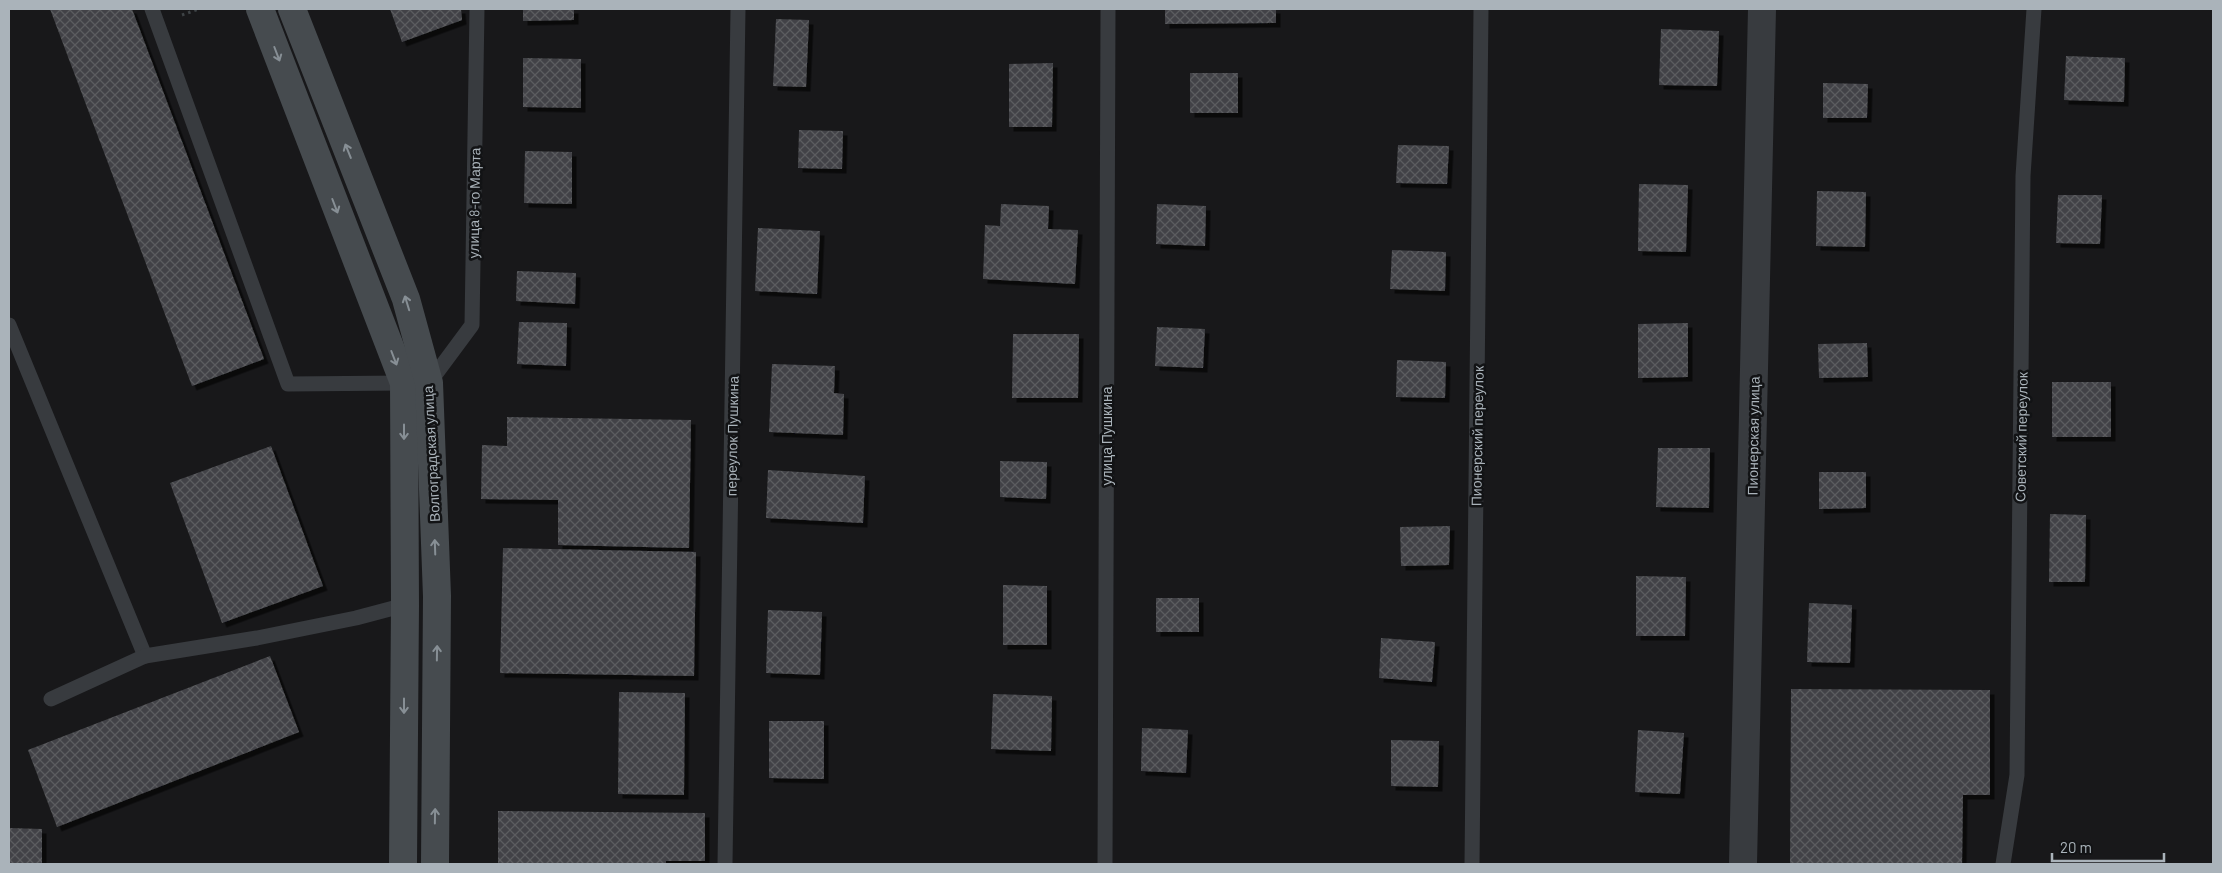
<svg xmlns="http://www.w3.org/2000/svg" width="2222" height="873" font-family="Barlow,sans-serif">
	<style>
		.building { fill: url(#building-cross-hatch); filter: url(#shadow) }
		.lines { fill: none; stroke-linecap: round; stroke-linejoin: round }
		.path { stroke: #3e4346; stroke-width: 3; stroke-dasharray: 2.5 4; stroke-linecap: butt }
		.service { stroke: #383b3f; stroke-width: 15 }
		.minor { stroke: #383b3f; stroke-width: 28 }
		.secondary { stroke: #464b4f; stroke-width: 28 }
		.oneway { stroke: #878f95 }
		.labels { text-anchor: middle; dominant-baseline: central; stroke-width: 5; stroke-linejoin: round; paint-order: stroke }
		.street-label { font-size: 14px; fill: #aab3ba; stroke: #121315 }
	</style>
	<defs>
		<pattern id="building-cross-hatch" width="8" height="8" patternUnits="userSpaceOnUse" patternTransform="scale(1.25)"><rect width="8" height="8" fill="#424347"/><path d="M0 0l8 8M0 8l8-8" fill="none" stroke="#5b5c5f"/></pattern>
		<filter id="shadow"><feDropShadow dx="4.5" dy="4.5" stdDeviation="0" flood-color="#0009"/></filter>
	</defs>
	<rect width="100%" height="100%" fill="#18181a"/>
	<g class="building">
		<polygon points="50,9 132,9 264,359 192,386"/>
		<polygon points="390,9 461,9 462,20 402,42"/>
		<polygon points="523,9 574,9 574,20 523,21"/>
		<polygon points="1165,9 1276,9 1276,23 1165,24"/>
		<polygon points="776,19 809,20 806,87 773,86"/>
		<polygon points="1661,29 1719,31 1717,86 1659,85"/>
		<polygon points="2066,56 2125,58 2124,102 2064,100"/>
		<polygon points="523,58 581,59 581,108 523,107"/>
		<polygon points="1053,63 1052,127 1009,127 1009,64"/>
		<rect x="1190" y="73" width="48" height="40"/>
		<polygon points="1823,83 1868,84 1867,118 1823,118"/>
		<polygon points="799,130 843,131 842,169 798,168"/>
		<polygon points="1398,145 1449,146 1447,184 1396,183"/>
		<polygon points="525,151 572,152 572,204 524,203"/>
		<polygon points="1639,184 1688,185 1686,252 1638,251"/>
		<polygon points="1817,191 1866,192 1865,247 1816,246"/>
		<polygon points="2058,195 2102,195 2100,244 2056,243"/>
		<polygon points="1001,204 1049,206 1048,229 1078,230 1075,284 983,279 985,225 1000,226"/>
		<polygon points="1157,204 1206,206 1205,246 1156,244"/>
		<polygon points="758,228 820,231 817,294 755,291"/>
		<polygon points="1392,250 1446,252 1445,291 1390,289"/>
		<polygon points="517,271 576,273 575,304 516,301"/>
		<polygon points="519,322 567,323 566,366 517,364"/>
		<polygon points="1688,323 1688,377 1638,378 1638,324"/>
		<polygon points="1157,327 1205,329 1203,368 1155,366"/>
		<polygon points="1013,334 1079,334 1078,398 1012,398"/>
		<polygon points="1867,343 1868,377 1819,378 1818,344"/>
		<polygon points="1397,360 1446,362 1445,398 1396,397"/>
		<polygon points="772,364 835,366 834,393 844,394 843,435 769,432"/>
		<rect x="2052" y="382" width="59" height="55"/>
		<polygon points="507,417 691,420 689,548 558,545 558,500 481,499 482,445 507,446"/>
		<polygon points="271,446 323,586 222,623 170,483"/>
		<polygon points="1658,448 1710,448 1709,508 1656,507"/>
		<polygon points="1000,461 1047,462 1046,499 1000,497"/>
		<polygon points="768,470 865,476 863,523 766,518"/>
		<polygon points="1819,472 1866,472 1866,508 1819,509"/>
		<polygon points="2050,514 2086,515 2085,582 2049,582"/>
		<polygon points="1450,526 1449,565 1401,566 1400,527"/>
		<polygon points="503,548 696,552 694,676 500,673"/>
		<polygon points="1636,576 1686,577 1685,636 1636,636"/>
		<polygon points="1003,585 1047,586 1047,645 1003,645"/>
		<rect x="1156" y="598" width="43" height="34"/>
		<polygon points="1809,603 1852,605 1850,663 1807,662"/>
		<polygon points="768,610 822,612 820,675 766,673"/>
		<polygon points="1381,638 1435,642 1432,682 1379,678"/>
		<polygon points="270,656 299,732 57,827 28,750"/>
		<polygon points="1791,689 1990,690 1990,795 1963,795 1962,864 1790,864"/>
		<polygon points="619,692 685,693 684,795 618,794"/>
		<polygon points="993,694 1052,696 1051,751 991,749"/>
		<polygon points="769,721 824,721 824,779 769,778"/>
		<polygon points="1142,728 1188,730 1186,773 1141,771"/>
		<polygon points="1638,730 1684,733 1680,794 1635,792"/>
		<polygon points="1391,740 1439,741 1438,787 1391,786"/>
		<polygon points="498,811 705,813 705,861 666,861 666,864 498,864"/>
		<polygon points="9,828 42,829 42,864 9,864"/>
	</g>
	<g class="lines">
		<polyline class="path" points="182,15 199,9"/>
		<g class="service">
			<polyline points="152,9 288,384 404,383"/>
			<polyline points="9,325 145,656"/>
			<polyline points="429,383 472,325 477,9"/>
			<polyline points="51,699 145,656 257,638 356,618 405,605"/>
			<polyline points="725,864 738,9"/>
			<polyline points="1105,864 1108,9"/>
			<polyline points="1472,864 1481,9"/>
			<polyline points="2003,864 2017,775 2023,176 2034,9"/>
		</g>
		<polyline class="minor" points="1743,864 1762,9"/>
		<g class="secondary">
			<polyline points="260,9 404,383 405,605 403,864"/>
			<polyline points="292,9 406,299 429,383 437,596 435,864"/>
		</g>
	</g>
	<defs><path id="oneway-shaft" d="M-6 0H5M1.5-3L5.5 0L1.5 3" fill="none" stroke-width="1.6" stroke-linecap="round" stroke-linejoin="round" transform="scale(1.25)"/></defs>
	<g class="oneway">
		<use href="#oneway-shaft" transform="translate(277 54) rotate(69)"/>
		<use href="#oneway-shaft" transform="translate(348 151) rotate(-112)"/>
		<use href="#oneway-shaft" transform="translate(335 206) rotate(69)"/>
		<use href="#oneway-shaft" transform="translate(407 303) rotate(-107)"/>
		<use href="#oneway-shaft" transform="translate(394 358) rotate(69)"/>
		<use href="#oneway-shaft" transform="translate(404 432) rotate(90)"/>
		<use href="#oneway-shaft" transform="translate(435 547) rotate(-92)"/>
		<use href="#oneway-shaft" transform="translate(437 653) rotate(-89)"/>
		<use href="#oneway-shaft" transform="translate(404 706) rotate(90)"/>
		<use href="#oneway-shaft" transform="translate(435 816) rotate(-89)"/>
	</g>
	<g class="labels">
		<g class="street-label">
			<text transform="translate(474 203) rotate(-89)">улица 8-го Марта</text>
			<text transform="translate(732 436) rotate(-89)">переулок Пушкина</text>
			<text transform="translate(1106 436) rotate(-90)">улица Пушкина</text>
			<text transform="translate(1477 436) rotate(-89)">Пионерский переулок</text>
			<text transform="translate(1753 436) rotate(-89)">Пионерская улица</text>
			<text transform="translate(2021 437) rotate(-89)">Советский переулок</text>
			<text transform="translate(431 454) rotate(-93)">Волгоградская улица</text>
		</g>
	</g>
	<rect width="2222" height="873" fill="none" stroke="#aab3ba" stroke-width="20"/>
	<path d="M2052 853v8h112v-8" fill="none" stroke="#aab3ba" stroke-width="2.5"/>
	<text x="2060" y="853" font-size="15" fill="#aab3ba" stroke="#121315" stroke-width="4" paint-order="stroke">20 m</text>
</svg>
